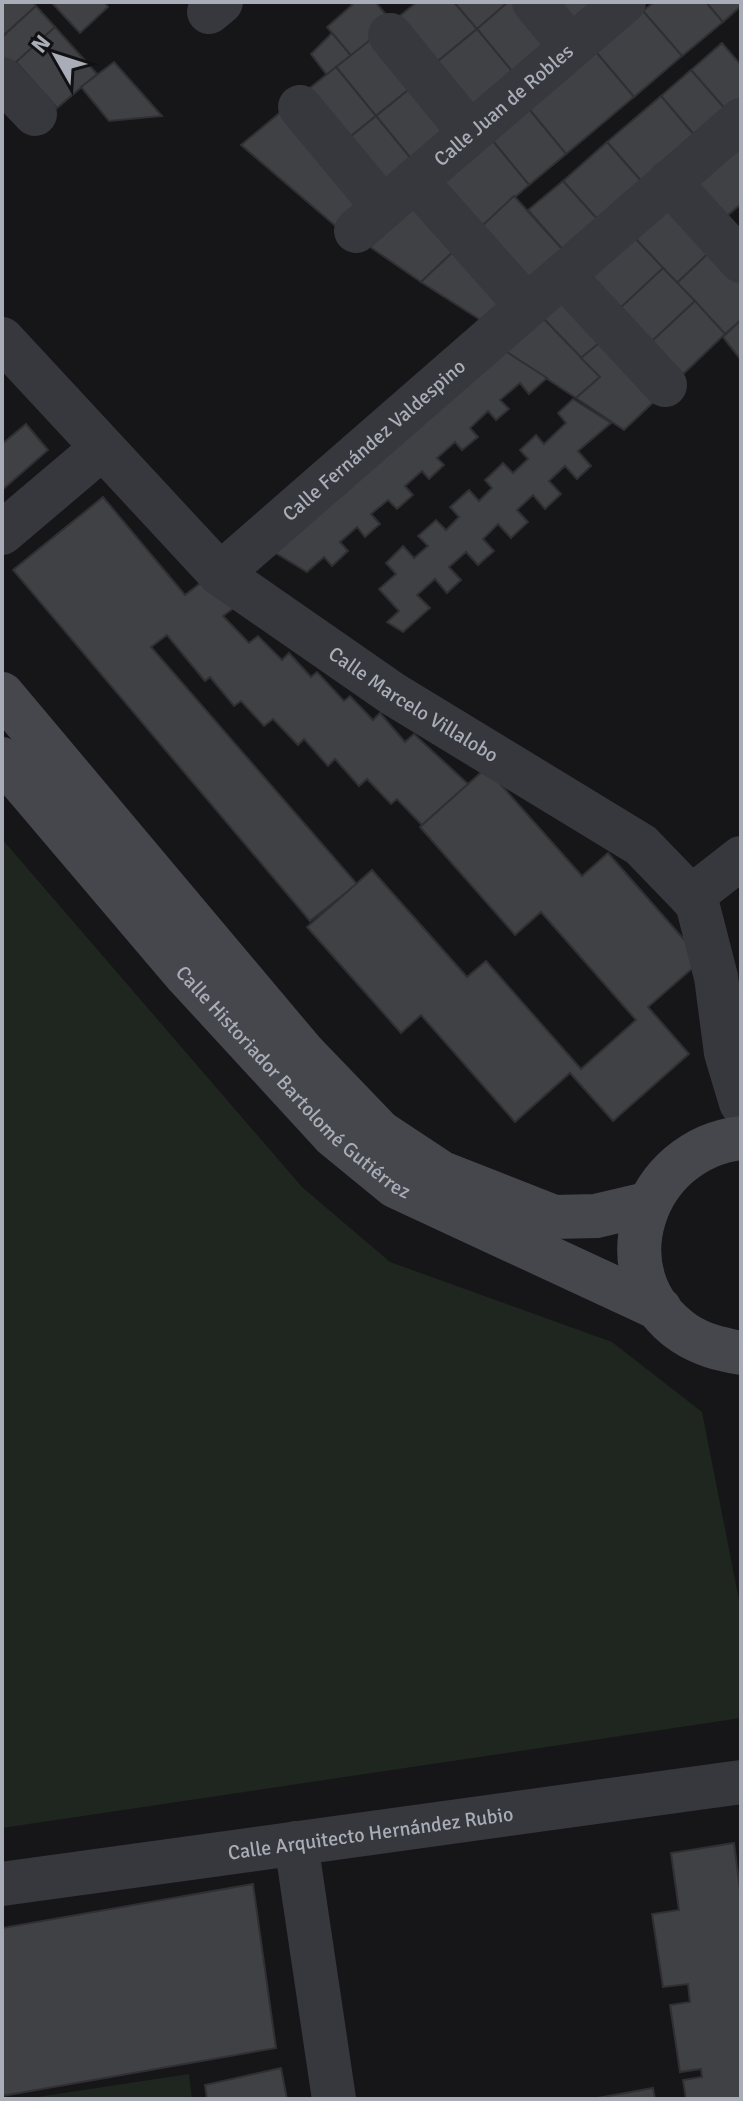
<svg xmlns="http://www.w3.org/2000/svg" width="743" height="2101" font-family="Signika,sans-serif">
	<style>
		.green { fill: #1e261f }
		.building { fill: #404145; stroke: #303034; stroke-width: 2 }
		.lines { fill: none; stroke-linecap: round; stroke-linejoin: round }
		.street { stroke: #37383d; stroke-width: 44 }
		.secondary { stroke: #45474d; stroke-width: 44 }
		.labels { text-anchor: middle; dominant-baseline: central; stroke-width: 7; stroke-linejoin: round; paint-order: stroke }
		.street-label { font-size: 20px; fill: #a8adb8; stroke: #111113 }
	</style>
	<rect width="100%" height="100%" fill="#161618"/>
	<g class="green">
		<polygon points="2,839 302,1187 390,1262 612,1342 702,1412 741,1610 741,1718 2,1828"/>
		<polygon points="189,2074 192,2099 24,2099"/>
	</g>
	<g class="building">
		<polygon points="2,2 33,2 36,6 2,37"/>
		<polygon points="51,2 104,2 108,7 80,33"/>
		<polygon points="350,2 380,2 377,4 392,22 352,57 327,27 352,5"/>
		<polygon points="417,2 454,2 477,29 432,66 392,22"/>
		<polygon points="454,2 508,2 477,29"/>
		<polygon points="508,2 524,2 557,41 516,76 477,29"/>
		<polygon points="551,2 599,2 571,26"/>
		<polygon points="654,2 706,2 723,22 682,56 643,11"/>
		<polygon points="706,2 741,2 741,6 723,22"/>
		<polygon points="36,6 55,27 10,68 2,59 2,37"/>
		<polygon points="643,11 682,56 634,97 596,52"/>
		<polygon points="55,27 97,74 57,108 16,62"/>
		<polygon points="477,29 516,76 470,114 432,66"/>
		<polygon points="332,33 352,57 327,75 311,54"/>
		<polygon points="378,34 417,83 376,116 336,67"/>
		<polygon points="722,43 741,65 741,98 726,110 691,70"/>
		<polygon points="596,52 634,97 566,154 529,109"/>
		<polygon points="114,62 162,116 109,121 81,87"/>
		<polygon points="336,67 376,116 345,141 305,92"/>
		<polygon points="691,70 726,110 695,136 661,96"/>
		<polygon points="417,83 454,128 413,161 376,116"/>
		<polygon points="661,96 695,136 642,182 607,142"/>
		<polygon points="288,106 372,203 339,229 241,145"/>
		<polygon points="529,109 566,154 529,185 492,140"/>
		<polygon points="376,116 413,161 382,186 345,141"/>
		<polygon points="492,140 529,185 482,226 443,181"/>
		<polygon points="607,142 642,182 598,220 563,181"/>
		<polygon points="741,145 741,204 722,220 691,183"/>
		<polygon points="563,181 598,220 563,250 528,210"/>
		<polygon points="514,196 563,250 530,280 482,226"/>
		<polygon points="672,197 717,245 677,283 632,235"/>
		<polygon points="417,205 457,248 421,282 370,247"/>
		<polygon points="632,235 664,269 617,311 586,277"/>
		<polygon points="717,245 741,273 741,320 725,334 677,283"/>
		<polygon points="457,248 504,302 482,321 421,282"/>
		<polygon points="663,268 695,301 649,344 617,311"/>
		<polygon points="563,292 604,339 581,358 539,314"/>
		<polygon points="695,301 725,334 680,377 649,344"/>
		<polygon points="539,314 600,377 576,398 502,349"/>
		<polygon points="741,320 741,360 723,337"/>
		<polygon points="604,339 659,397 624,430 576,398 600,377 581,358"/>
		<polygon points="502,349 547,378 529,394 520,383 500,400 509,409 496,420 488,411 470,428 478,437 462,450 455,442 437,458 444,465 429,479 422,471 405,486 413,495 397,509 388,500 371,514 380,524 365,537 357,527 340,542 348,551 332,566 324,557 307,572 274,552"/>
		<polygon points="573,399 611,423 578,451 591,466 577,479 565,466 549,481 561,494 545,509 533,495 517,510 528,522 511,538 498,524 483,539 494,551 478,565 466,552 449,567 461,580 447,593 435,579 417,595 430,608 403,632 387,622 399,611 379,589 396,574 386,563 403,546 414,558 428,546 418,536 436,520 446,530 459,517 450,507 469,490 479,501 492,488 485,480 503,463 513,473 528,459 520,450 536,435 544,444 566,423 558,413"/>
		<polygon points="26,424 48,450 2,490 2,444"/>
		<polygon points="103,497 185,595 203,581 235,607 223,616 249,643 258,636 282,660 289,653 311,677 317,672 344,701 350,696 373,720 380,713 405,742 414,734 468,784 422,825 397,799 391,804 367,779 359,786 335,759 328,766 304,739 298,745 273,719 264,726 241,701 234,706 210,677 205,681 167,635 151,647 357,884 310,921 13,570"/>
		<polygon points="486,768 582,876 608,853 702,960 648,1007 689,1054 613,1121 570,1073 515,1122 421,1015 401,1033 307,927 372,870 467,977 486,961 581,1069 636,1020 541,912 515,935 420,827"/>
		<polygon points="734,1843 741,1898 741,2099 686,2099 683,2080 702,2077 701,2069 680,2072 670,2005 690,2002 688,1984 663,1987 652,1914 679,1910 671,1853"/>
		<polygon points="253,1884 276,2048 2,2096 2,1928"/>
		<polygon points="281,2068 287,2099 207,2099 205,2085"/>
		<polygon points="653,2088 655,2099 592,2099"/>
	</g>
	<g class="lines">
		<g class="street">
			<polyline points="534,2 571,47"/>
			<polyline points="209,12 221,2"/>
			<polyline points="390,35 470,133"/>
			<polyline points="2,79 35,114"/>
			<polyline points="300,107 383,207"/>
			<polyline points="415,180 527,306"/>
			<polyline points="669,182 741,261"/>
			<path id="s1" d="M356 231 624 2"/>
			<polyline points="563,275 665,385"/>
			<path id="s2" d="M2 339 220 574 393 694 641 845 697 903 716 977 726 1053 741 1103"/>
			<polyline points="2,533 101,449"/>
			<path id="s3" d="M220 574 741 120"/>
			<polyline points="691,897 741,858"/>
			<polyline points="296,1843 334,2099"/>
			<path id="s4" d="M2 1884 741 1782"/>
		</g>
		<g class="secondary">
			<polyline points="2,694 303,1052 380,1132 442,1173 554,1217 596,1216 647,1204"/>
			<path id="s5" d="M2 759 184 973 334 1136 395 1186 660 1309"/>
			<path d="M741 1138C643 1149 600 1275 684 1333 702 1345 720 1349 741 1353"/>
		</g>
	</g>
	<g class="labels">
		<g class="street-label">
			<text stroke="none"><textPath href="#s1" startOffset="194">Calle Juan de Robles</textPath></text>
			<text stroke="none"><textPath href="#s3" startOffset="204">Calle Fernández Valdespino</textPath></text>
			<text stroke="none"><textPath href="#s2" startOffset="554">Calle Marcelo Villalobo</textPath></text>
			<text stroke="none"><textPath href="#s5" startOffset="436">Calle Historiador Bartolomé Gutiérrez</textPath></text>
			<text stroke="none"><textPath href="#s4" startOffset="372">Calle Arquitecto Hernández Rubio</textPath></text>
		</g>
	</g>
	<rect width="743" height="2101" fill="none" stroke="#a8adb8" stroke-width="8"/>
	<g transform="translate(56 56) rotate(309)" stroke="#111113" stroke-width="6" paint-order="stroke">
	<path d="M0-6L14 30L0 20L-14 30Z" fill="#a8adb8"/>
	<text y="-12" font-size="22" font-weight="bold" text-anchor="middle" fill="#a8adb8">N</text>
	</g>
</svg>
